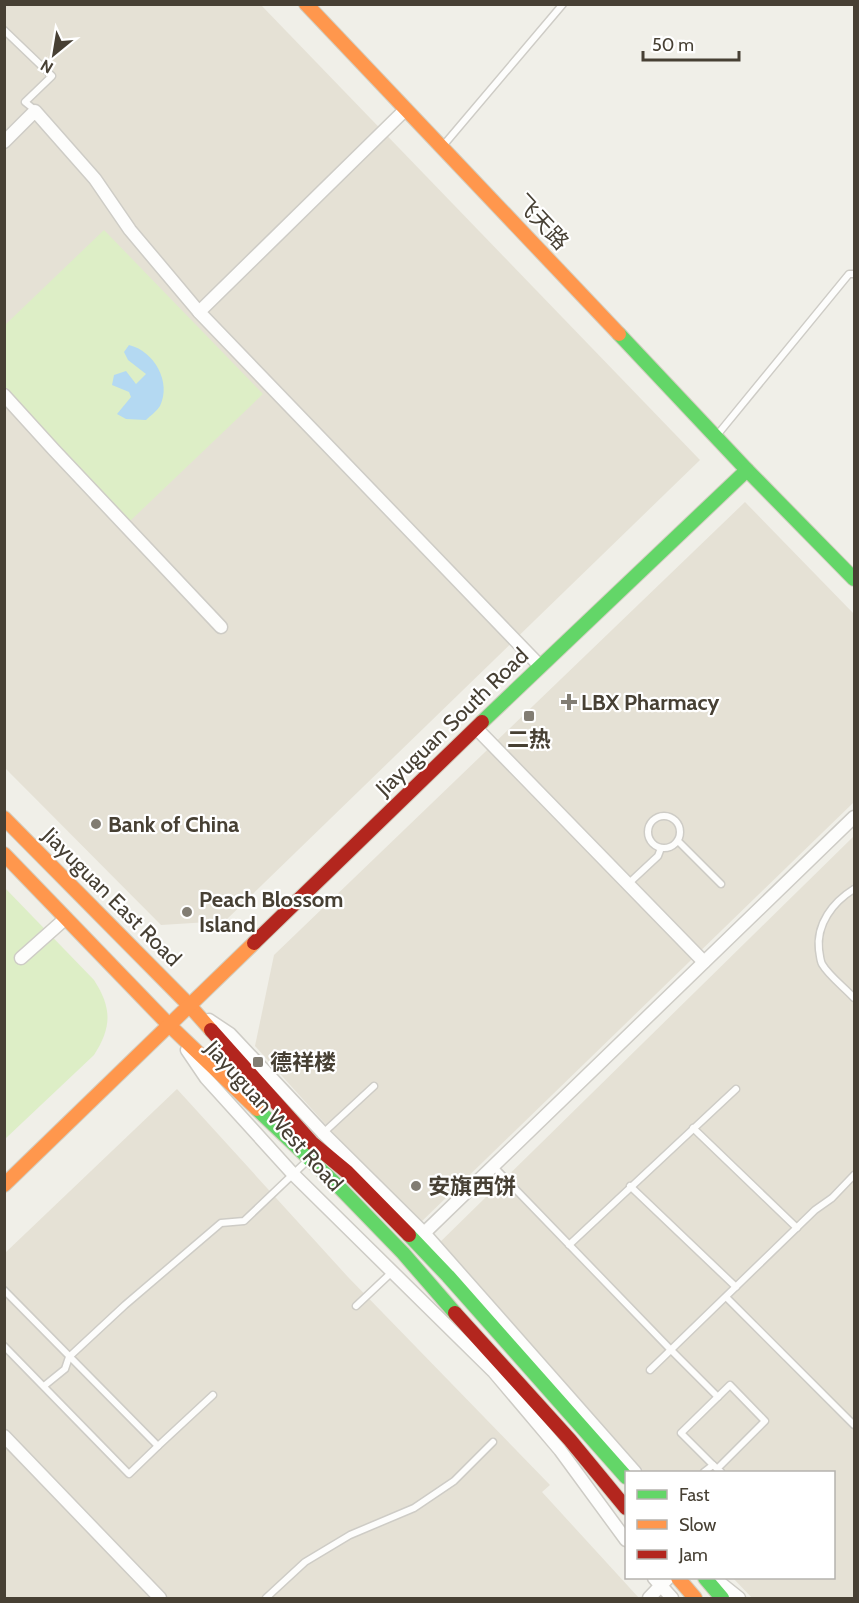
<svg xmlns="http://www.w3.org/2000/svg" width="859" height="1603" font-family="Cabin,'Noto Sans SC',sans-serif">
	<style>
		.residential { fill: #e5e1d5 }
		.green { fill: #ddeec6 }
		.water { fill: #b4d9f2 }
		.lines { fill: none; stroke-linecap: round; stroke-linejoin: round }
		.lane-casing { stroke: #ceccc6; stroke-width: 9 }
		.street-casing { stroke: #ceccc6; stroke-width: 15 }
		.fast-casing { stroke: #d2cec0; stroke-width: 16 }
		.slow-casing { stroke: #d2cec0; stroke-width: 16 }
		.jam-casing { stroke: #d2cec0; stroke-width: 16 }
		.lane { stroke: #fdfdfc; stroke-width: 6 }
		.street { stroke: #fdfdfc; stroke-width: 12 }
		.fast { stroke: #63d668; stroke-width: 14 }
		.slow { stroke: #ff974d; stroke-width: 14 }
		.jam { stroke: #b3261e; stroke-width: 14 }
		.poi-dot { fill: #827d73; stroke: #fff; stroke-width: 2 }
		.labels { text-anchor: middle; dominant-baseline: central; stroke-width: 4.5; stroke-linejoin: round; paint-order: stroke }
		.street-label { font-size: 22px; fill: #474034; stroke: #fff }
		.poi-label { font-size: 22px; font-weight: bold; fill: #474034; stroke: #fff; text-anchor: start }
	</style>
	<rect width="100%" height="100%" fill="#f0efe8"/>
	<g class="residential">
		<polygon points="4,5 261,5 700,460 225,921 161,925 5,768"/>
		<polygon points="745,502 854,614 854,802 417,1226 255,1046 274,955"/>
		<polygon points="854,836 854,1598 752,1598 733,1578 834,1578 834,1472 639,1472 435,1247"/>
		<polygon points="177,1089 348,1277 550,1485 542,1492 639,1598 5,1598 5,1253"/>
	</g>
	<g class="green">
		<polygon points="104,230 263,394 128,523 5,394 5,325"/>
		<path d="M5 888 94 980C112 1008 112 1027 94 1055L5 1139Z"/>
	</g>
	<path class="water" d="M129 345C154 351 172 382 160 406 157 411 150 416 146 420L126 419 117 414 131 397 129 392 112 385 114 375 126 371 136 384 146 374 128 360 124 352Z"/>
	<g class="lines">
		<defs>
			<g id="lane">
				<polyline points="4,30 52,76 25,102 35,110"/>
				<polyline points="442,147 563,4"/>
				<polyline points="718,434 849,274 854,274"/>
				<circle cx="664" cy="832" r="16"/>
				<polyline points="678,841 721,884"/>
				<polyline points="628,884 658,856 661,848"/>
				<path d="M854 889C833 902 816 924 819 950 820 955 820 960 822 964 829 976 844 987 854 998"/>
				<polyline points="693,1128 797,1228"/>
				<polyline points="321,1135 374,1086"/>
				<polyline points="493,1166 671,1350 718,1397"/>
				<polyline points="630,1186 736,1287"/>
				<polyline points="569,1245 736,1089"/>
				<polyline points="4,1290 158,1446 213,1395"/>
				<polyline points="726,1297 854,1425"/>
				<polyline points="356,1306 392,1272"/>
				<polyline points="4,1346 129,1474 158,1446"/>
				<polyline points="650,1370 815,1210 832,1198 854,1175"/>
				<polyline points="44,1386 65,1369 69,1357 125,1305 221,1223 244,1221 308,1160"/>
				<polyline points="717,1469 765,1421 730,1385 681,1433 713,1465 721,1472"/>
				<polyline points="704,1472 713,1465"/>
				<polyline points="266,1598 305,1562 350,1535 414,1508 454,1481 493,1442"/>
			</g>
			<g id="street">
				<polyline points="406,109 199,312 540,666"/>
				<polyline points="4,142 35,111 95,179 130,230 199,312"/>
				<polyline points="4,395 54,450 221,627"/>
				<polyline points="476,728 704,962"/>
				<polyline points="21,958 66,918"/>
				<polyline points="209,1020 230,1034 323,1133 424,1233 635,1472"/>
				<polyline points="187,1050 206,1078 293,1174 494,1372 560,1450 626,1540"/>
				<polyline points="419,1238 854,817"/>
				<polyline points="4,1436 160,1598"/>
				<polyline points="654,1578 672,1598"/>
				<polyline points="714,1578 739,1598"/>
				<polyline points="649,1598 668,1578"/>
			</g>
			<g id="fast">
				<polyline points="619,334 747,470 854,579"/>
				<polyline points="482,722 747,470"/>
				<polyline points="257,1109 340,1188 403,1253 455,1313"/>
				<polyline points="409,1235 448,1276 626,1477"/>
				<polyline points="705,1578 722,1598"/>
			</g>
			<g id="slow">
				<polyline points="306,4 619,334"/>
				<polyline points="4,818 189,1005 211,1030"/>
				<polyline points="4,854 169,1025 257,1109"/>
				<polyline points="4,1185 254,943"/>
				<polyline points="678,1578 695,1598"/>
			</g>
			<g id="jam">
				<polyline points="254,943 482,722"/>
				<polyline points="211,1030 312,1143 347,1172 409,1235"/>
				<polyline points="455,1313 570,1440 626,1508"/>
			</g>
		</defs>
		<use href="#lane" class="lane-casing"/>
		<use href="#street" class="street-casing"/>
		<use href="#fast" class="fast-casing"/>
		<use href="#slow" class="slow-casing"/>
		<use href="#jam" class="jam-casing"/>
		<use href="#lane" class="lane"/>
		<use href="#street" class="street"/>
		<use href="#fast" class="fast"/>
		<use href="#slow" class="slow"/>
		<use href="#jam" class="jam"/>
	</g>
	<g class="poi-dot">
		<path d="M566 693h6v6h6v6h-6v6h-6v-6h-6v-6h6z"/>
		<rect x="523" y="710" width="12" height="12" rx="3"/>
		<circle cx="96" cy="824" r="6"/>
		<circle cx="187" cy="912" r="6"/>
		<rect x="252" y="1056" width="12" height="12" rx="3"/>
		<circle cx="416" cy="1186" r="6"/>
	</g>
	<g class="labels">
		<g class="street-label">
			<text transform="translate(542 222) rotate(47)">飞天路</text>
			<text transform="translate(452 722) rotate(-44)">Jiayuguan South Road</text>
			<text transform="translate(112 897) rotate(45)">Jiayuguan East Road</text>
			<text transform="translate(274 1116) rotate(48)">Jiayuguan West Road</text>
		</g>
		<g class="poi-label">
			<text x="581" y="702">LBX Pharmacy</text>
			<text x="529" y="739" text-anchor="middle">二热</text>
			<text x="108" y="824">Bank of China</text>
			<text x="199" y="899">Peach Blossom<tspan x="199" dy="25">Island</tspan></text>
			<text x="270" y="1062">德祥楼</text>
			<text x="428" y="1186">安旗西饼</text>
		</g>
	</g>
	<rect width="859" height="1603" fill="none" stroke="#474034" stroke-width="12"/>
	<rect x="625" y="1471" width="210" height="108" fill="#ffffff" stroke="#b5b3ae" stroke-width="1.5"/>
	<rect x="637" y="1490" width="30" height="9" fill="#63d668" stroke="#b5b3ae" stroke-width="1.5"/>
	<text x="679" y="1501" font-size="18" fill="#474034">Fast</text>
	<rect x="637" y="1520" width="30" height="9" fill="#ff974d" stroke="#b5b3ae" stroke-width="1.5"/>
	<text x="679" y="1531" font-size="18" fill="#474034">Slow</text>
	<rect x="637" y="1550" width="30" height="9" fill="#b3261e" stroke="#b5b3ae" stroke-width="1.5"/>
	<text x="679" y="1561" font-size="18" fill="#474034">Jam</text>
	<g transform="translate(54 54) rotate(210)" stroke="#ffffff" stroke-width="4.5" paint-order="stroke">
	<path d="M0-4.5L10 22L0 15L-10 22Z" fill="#474034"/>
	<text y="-9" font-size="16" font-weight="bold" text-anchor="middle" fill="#474034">N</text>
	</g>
	<path d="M643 51v9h96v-9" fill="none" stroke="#474034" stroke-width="3"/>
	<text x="652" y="51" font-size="18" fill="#474034" stroke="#ffffff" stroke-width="4.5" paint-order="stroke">50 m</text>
</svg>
